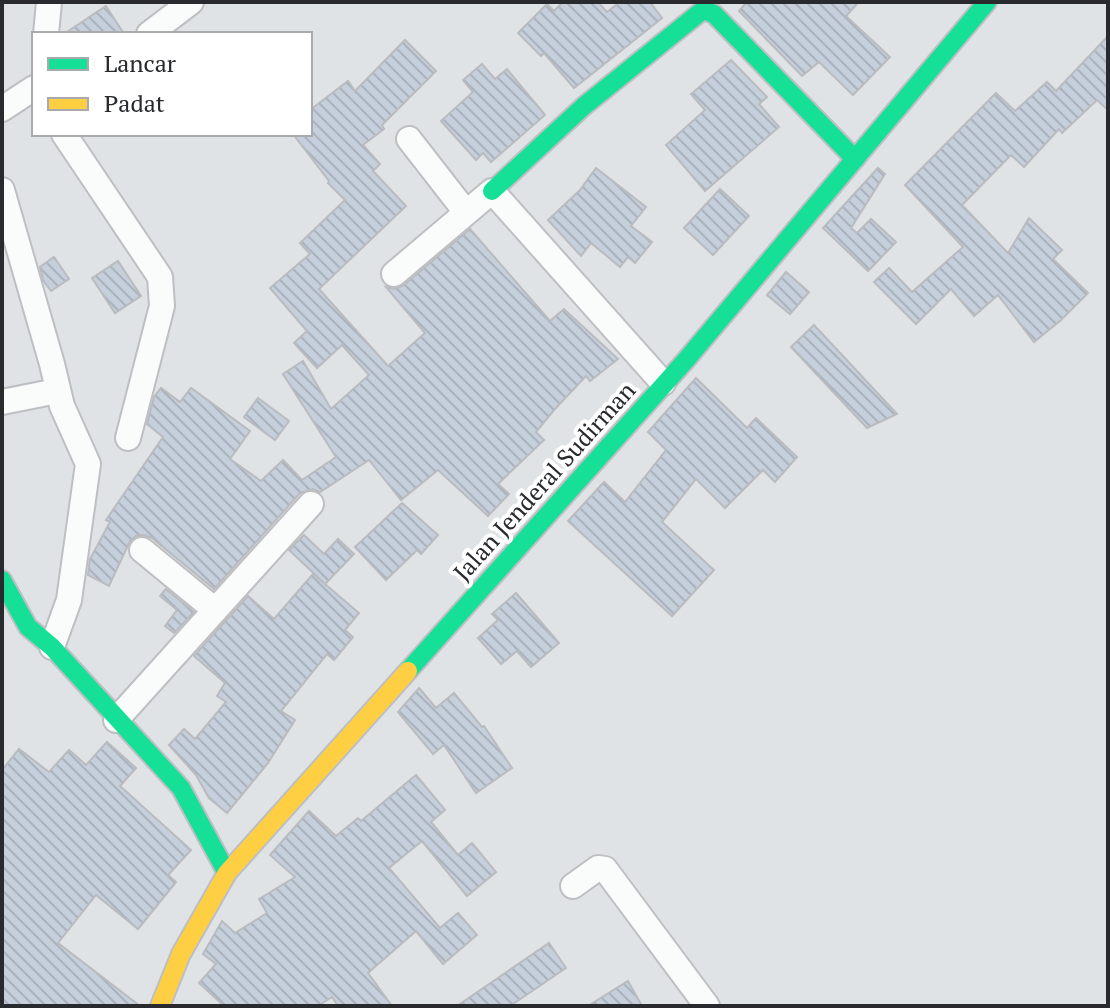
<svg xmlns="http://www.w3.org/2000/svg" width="1110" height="1008" font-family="'PT Serif',serif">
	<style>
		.building { fill: url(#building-back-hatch); stroke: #b9bbbe; stroke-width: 2 }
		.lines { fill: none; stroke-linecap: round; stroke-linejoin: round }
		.street-casing { stroke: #bdbfc2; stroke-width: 28 }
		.fast-casing { stroke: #bdbfc2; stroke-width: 22 }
		.slow-casing { stroke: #bdbfc2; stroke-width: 22 }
		.street { stroke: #fafbfb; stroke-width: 24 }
		.fast { stroke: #16e098; stroke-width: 18 }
		.slow { stroke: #ffcf43; stroke-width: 18 }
		.labels { text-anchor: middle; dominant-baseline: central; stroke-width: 8; stroke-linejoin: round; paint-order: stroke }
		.street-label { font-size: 24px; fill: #282a2d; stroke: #fff }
	</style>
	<defs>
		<pattern id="building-back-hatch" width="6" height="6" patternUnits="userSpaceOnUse" patternTransform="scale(2)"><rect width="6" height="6" fill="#c6d0dc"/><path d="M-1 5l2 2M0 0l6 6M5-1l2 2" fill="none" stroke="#aab3bd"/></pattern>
	</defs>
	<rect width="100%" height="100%" fill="#e0e3e6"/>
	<g class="building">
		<polygon points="563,2 598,2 607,12 620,2 650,2 662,18 574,88 544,53 541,56 518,33 547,4 554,11"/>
		<polygon points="747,2 859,2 846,16 890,57 853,95 819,62 802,76 739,11"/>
		<polygon points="106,6 124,34 64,34"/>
		<polygon points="1108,36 1108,110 1097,100 1062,133 1059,129 1024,167 1011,155 962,205 1008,253 1029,218 1062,250 1053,259 1088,293 1061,320 1034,342 998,295 974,316 951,289 916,324 874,282 889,268 912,292 963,247 905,185 996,93 1015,111 1047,82 1056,91"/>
		<polygon points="405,40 436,71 382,125 384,129 363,145 380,164 373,171 406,206 319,289 388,366 425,333 386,287 396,289 404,285 470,229 550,321 564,309 618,359 590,381 586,376 554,410 536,432 544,440 498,484 509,494 488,516 438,470 401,500 369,460 320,492 313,489 300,493 214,589 152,538 144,535 136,536 130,541 109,586 88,575 90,559 110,522 106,520 163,437 147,424 154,397 161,388 180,402 191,388 250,431 230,459 261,481 283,460 302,480 336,457 283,374 303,361 331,409 369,375 342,345 317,368 294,343 307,331 270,288 310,254 300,243 345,200 328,183 329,181 293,134 310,134 310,110 348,81 355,91"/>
		<polygon points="731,60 767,97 759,104 779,127 705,191 666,145 705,110 691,94"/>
		<polygon points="482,64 495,79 507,69 545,115 491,162 483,153 476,160 441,121 473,92 463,80"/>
		<polygon points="596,168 646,207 631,226 652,242 635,263 628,257 620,267 591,243 581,256 548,220 580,190"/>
		<polygon points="878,168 885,174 851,228 857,233 871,219 896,242 868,271 823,228"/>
		<polygon points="720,189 749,216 713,255 684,228"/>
		<polygon points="54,257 69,279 51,291 43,280 40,267"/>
		<polygon points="118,261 141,296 115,313 92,278"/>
		<polygon points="786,272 809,292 790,314 767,295"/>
		<polygon points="814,325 897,414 867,428 791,347"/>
		<polygon points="696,378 747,428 756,418 797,457 775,482 763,470 725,508 696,479 662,522 714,570 672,616 568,521 604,482 625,502 666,450 648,432"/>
		<polygon points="258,398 289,421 275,440 244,417"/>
		<polygon points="402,503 438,535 421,554 417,550 386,580 355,547"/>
		<polygon points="304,535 324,554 338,539 354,554 325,584 359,613 345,630 353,637 334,660 327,654 281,711 295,720 268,763 227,813 209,798 196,775 169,745 184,729 195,739 226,702 217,696 225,683 194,656 248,596 274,619 313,574 324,583 289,550"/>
		<polygon points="166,589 194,612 174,633 165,626 177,610 160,596"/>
		<polygon points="516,593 559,643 531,667 517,651 501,664 478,638 498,620 492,614"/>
		<polygon points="419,688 436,708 454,693 482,727 484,726 512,768 476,793 444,745 433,754 398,712"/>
		<polygon points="107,742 136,768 120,786 191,850 168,875 176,882 138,929 96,895 58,943 140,1006 2,1006 2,770 19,749 49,772 69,750 86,765"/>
		<polygon points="416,775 445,810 431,822 458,855 472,843 496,872 467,896 422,841 389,868 440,928 458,913 477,935 443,964 416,931 368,973 392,1006 338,1006 332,997 318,1006 224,1006 199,983 216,964 203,954 222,921 235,933 267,913 259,899 295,877 270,855 309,811 336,836 358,818 361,821"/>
		<polygon points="549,943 566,968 510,1006 457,1006"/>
		<polygon points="628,981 642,1006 588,1006"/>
	</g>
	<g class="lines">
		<defs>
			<g id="street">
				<polyline points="46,34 49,2"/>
				<polyline points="149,34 191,2"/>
				<polyline points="2,109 34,88"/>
				<polyline points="64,134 160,277 162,306 128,438"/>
				<polyline points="409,139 465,211"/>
				<polyline points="2,190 52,364 62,406 88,464 69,600 52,647"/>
				<polyline points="394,274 492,191 663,383"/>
				<polyline points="2,402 57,391"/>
				<polyline points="142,550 215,610"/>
				<polyline points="116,720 311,504"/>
				<polyline points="573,886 598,868 605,869 707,1006"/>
			</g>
			<g id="fast">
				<polyline points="492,191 584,106 703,10 714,14 855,159"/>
				<polyline points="2,580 28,627 52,647 181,788 227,873"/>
				<polyline points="408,671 686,360 987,2"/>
			</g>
			<polyline id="slow" points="160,1006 181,954 227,873 408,671"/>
		</defs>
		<use href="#street" class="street-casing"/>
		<use href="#fast" class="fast-casing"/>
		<use href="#slow" class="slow-casing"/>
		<use href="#street" class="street"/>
		<use href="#fast" class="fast"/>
		<use href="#slow" class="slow"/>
	</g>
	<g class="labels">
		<g class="street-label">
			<text transform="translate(544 481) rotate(-48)">Jalan Jenderal Sudirman</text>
		</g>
	</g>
	<rect width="1110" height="1008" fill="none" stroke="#282a2d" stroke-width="8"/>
	<rect x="32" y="32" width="280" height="104" fill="#ffffff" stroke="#a9aaab" stroke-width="2"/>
	<rect x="48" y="58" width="40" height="12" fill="#16e098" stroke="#a9aaab" stroke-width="2"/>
	<text x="104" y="72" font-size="24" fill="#282a2d">Lancar</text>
	<rect x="48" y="98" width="40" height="12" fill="#ffcf43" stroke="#a9aaab" stroke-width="2"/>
	<text x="104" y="112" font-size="24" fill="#282a2d">Padat</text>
</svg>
